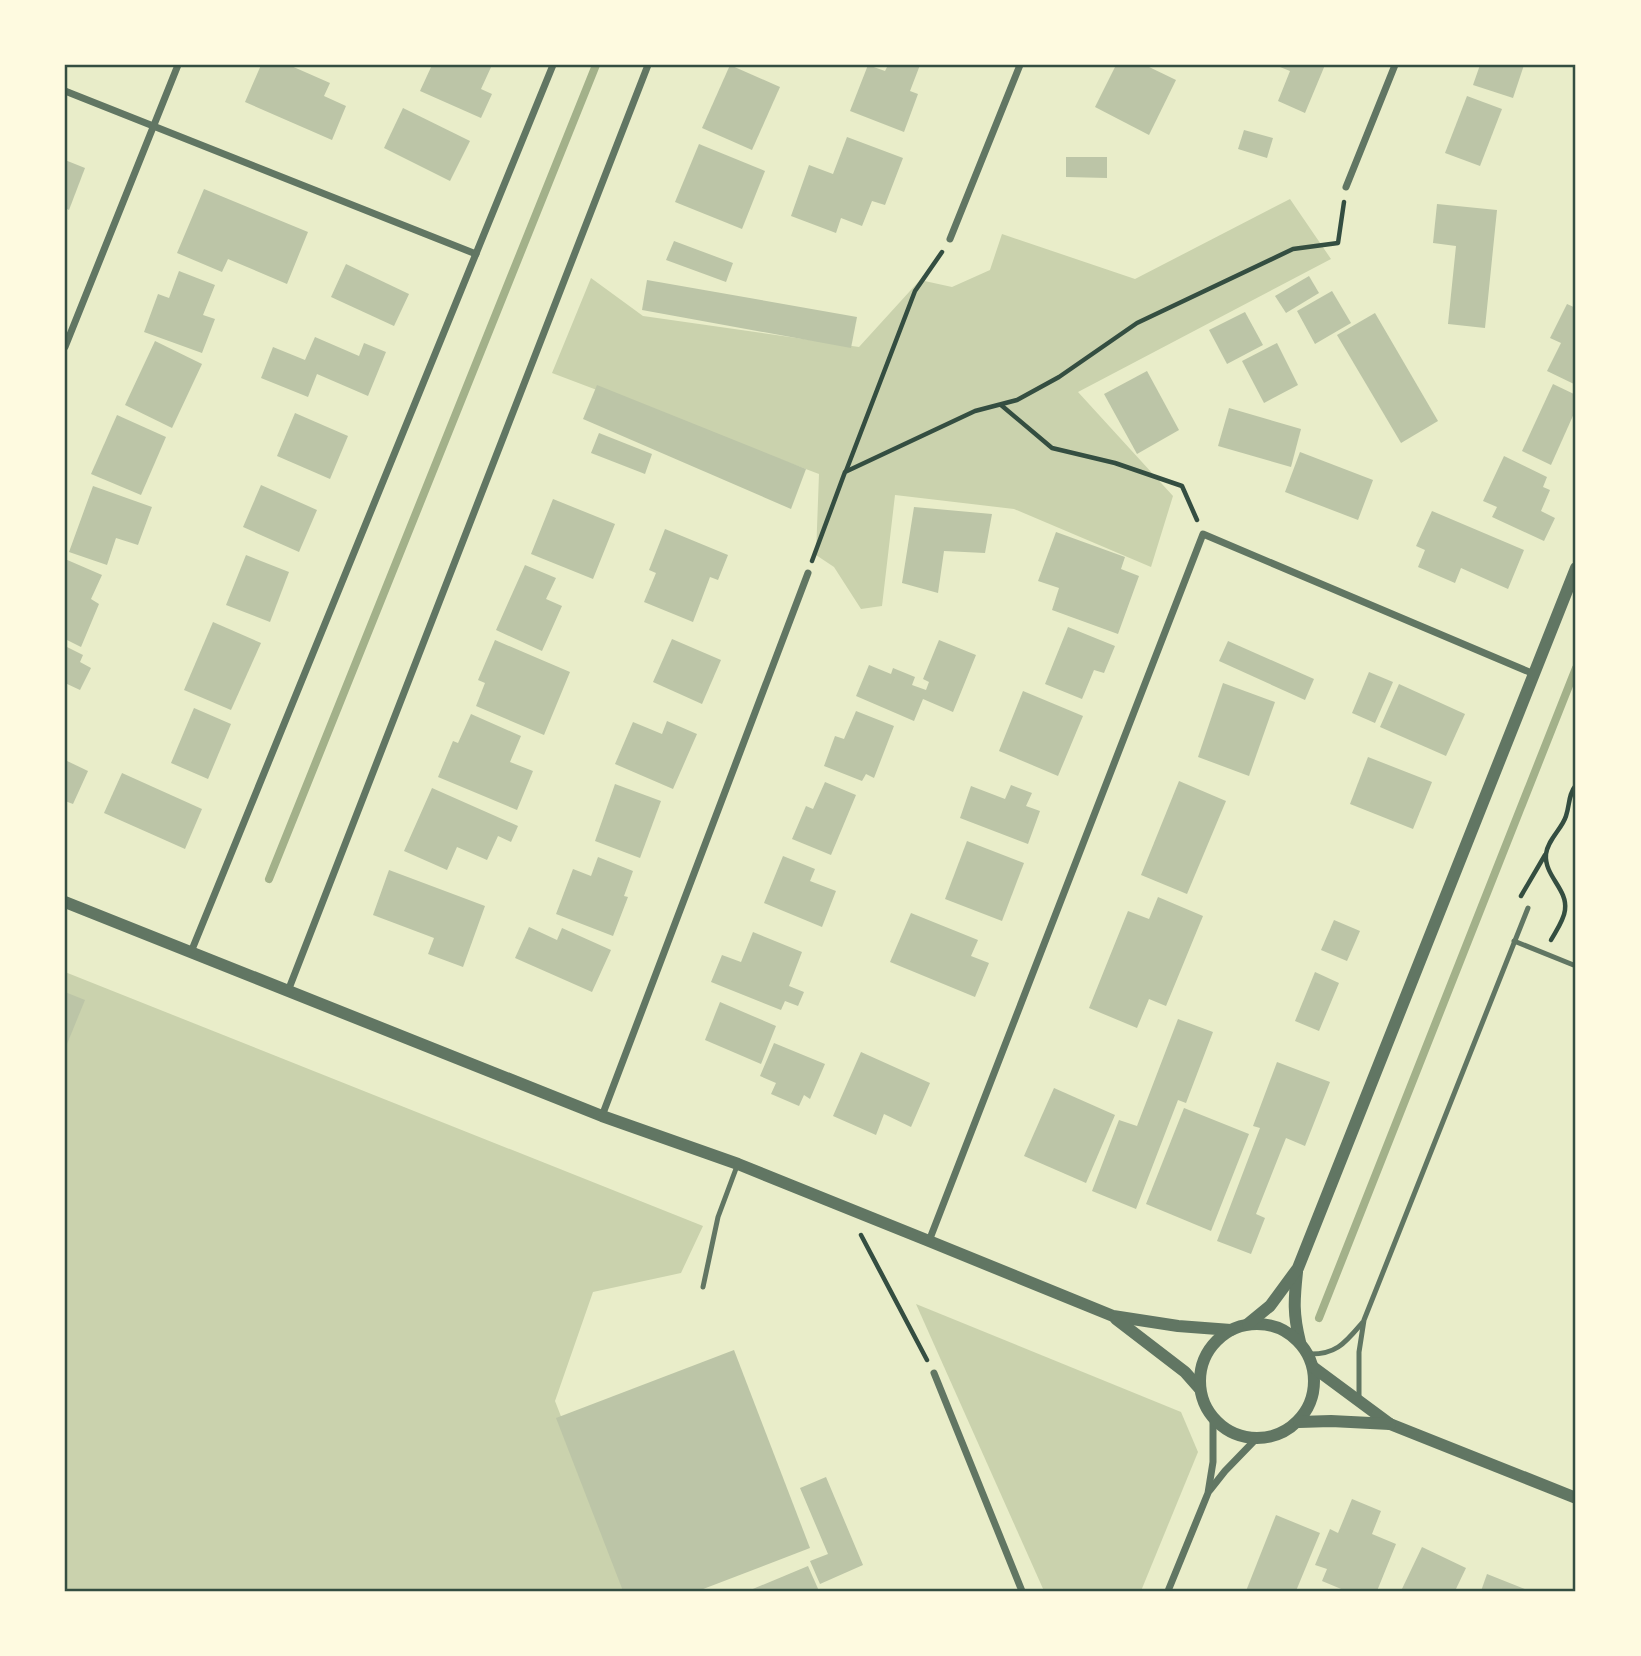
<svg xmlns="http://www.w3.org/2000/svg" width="1641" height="1656" font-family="Roboto,sans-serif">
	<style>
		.green { fill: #cad2ad }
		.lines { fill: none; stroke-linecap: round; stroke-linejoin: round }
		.stream { stroke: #a3b18a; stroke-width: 8 }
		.building { fill: #bcc5a7 }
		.path { stroke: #344e41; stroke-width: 4.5 }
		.service { stroke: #617663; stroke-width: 5 }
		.minor { stroke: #617663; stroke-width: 7 }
		.tertiary { stroke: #617663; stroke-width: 12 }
		.neatline { fill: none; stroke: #344e41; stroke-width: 2.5 }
	</style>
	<rect width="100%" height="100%" fill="#e9edc9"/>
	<g class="green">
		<polygon points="1290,199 1331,259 1078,392 1173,496 1151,567 1014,509 895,495 882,606 861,609 834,567 816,555 819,474 552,373 591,278 643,316 859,347 920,280 952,287 990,270 1002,234 1135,279"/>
		<polygon points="65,972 703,1226 681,1273 593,1292 555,1401 629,1591 65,1591"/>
		<polygon points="916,1304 1181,1412 1198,1452 1141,1591 1044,1591"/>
	</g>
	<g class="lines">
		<g class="stream">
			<polyline points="269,879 596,65"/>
			<polyline points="1319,1318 1576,668"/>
		</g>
	</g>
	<g class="building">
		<polygon points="261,65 289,65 330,83 324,96 346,106 332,140 245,102"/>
		<polygon points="432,65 492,65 481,89 492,94 481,118 420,91"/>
		<polygon points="730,65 780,87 752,150 702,128"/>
		<polygon points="868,65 885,71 888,65 920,65 910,91 918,94 904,132 850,111"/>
		<polygon points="1116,65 1145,65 1176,80 1149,135 1095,107"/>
		<polygon points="1275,65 1325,65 1305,113 1278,101 1290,71"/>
		<polygon points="1480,65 1524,65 1513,98 1473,85"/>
		<polygon points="1467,96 1502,109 1480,166 1445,153"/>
		<polygon points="403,108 470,141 450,181 384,148"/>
		<polygon points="1244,130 1273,138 1267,158 1238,149"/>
		<polygon points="847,137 903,158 885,205 872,201 862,226 841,218 836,233 791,216 809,165 833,174"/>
		<polygon points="699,144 765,171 742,229 675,202"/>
		<polygon points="1066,157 1107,157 1107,178 1066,177"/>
		<polygon points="65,160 85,168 69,210 65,208"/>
		<polygon points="204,189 308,232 287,284 228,259 222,272 177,253"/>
		<polygon points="1437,204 1497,210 1485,328 1448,324 1456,246 1433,243"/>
		<polygon points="674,241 733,263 726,282 666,260"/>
		<polygon points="346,264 409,294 394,326 331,297"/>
		<polygon points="179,271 215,285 203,315 215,319 202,353 144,332 158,294 169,298"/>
		<polygon points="1309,276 1319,293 1286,313 1275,296"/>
		<polygon points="647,280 857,317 851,348 642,310"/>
		<polygon points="1332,291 1351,323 1315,344 1297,311"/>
		<polygon points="1567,304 1576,308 1576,385 1547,371 1561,343 1550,338"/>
		<polygon points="1245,312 1263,345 1227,364 1209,330"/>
		<polygon points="1375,313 1438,421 1401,443 1337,335"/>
		<polygon points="315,337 359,356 364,343 386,352 368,396 317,374 308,397 261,378 273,347 305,360"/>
		<polygon points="155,341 202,364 172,428 125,405"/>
		<polygon points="1277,343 1298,385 1264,403 1242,361"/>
		<polygon points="1147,371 1179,430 1137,454 1104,394"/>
		<polygon points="1553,384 1576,395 1576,409 1551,465 1522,451"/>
		<polygon points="597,385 806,469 791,509 583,419"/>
		<polygon points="1229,408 1301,429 1291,467 1218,446"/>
		<polygon points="295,413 348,436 330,479 277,456"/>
		<polygon points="117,415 166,437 141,495 91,474"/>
		<polygon points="599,433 652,454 645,474 591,453"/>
		<polygon points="1300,452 1373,480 1358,520 1285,492"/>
		<polygon points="1504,456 1547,477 1543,487 1550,490 1541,511 1555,518 1544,541 1492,517 1497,507 1483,501"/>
		<polygon points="261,485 317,510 299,552 243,527"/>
		<polygon points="93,486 152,507 138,545 116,538 107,565 69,552"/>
		<polygon points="553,499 615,524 593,579 531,554"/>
		<polygon points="914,507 992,514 985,553 944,551 938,593 902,583"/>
		<polygon points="1432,511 1524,550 1508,589 1461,568 1455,583 1418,567 1425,550 1416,546"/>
		<polygon points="665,529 728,555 718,580 710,577 693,622 644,602 656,573 649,570"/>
		<polygon points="1056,532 1125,557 1121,569 1139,576 1118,634 1052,610 1059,588 1038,581"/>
		<polygon points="246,555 289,572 270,622 226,605"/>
		<polygon points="65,559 102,575 91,599 99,604 81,647 65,639"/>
		<polygon points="525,565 556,578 546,599 562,606 542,651 496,630"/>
		<polygon points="213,622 261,643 231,710 184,690"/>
		<polygon points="1068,627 1115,646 1104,673 1094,670 1082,699 1045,684"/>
		<polygon points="672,639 721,660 702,704 653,682"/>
		<polygon points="495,640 570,672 544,735 476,706 485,683 478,680"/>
		<polygon points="939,640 976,655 953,712 923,699 914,721 856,696 869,665 891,674 893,668 915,677 912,685 926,690 929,682 923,679"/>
		<polygon points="1228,641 1314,679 1305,700 1219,661"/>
		<polygon points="65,646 83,655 80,662 91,668 80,690 65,683"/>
		<polygon points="1369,672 1393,682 1375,723 1352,713"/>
		<polygon points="1223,683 1275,702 1249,776 1198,757"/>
		<polygon points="1399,684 1465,714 1446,756 1380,727"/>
		<polygon points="1023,691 1083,716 1058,776 999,751"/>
		<polygon points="194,708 231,724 208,779 171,763"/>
		<polygon points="856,711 894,726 874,778 866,774 862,781 824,766 835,736 844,739"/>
		<polygon points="471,714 521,736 510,762 533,771 517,810 438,777 453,741 458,743"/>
		<polygon points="667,721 697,734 673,789 615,764 633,722 662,734"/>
		<polygon points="1368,757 1432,782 1413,829 1350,804"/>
		<polygon points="65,760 88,771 73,804 65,801"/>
		<polygon points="122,773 202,809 185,849 104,813"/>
		<polygon points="1179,781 1226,801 1187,894 1141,875"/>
		<polygon points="825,782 856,795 831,855 792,839 806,806 813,809"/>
		<polygon points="615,784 661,801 640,858 595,841"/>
		<polygon points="1011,785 1032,793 1026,806 1040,811 1028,844 960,818 971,786 1005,799"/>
		<polygon points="432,788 518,826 511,842 498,836 487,860 457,847 447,870 404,851"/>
		<polygon points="967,841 1024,863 1002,921 945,899"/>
		<polygon points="783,856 815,869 810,881 836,891 822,927 764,903"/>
		<polygon points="598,857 633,871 624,896 628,897 613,936 556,914 573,869 591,876"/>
		<polygon points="389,870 485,906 463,967 428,954 434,938 373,915"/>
		<polygon points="1158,897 1203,916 1166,1006 1149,999 1137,1028 1089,1008 1128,911 1149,919"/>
		<polygon points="911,913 978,940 971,956 989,963 975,997 890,962"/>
		<polygon points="1334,920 1360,931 1347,961 1321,950"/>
		<polygon points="529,927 557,940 562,928 611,950 592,992 515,958"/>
		<polygon points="753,932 802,952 789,986 804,992 798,1006 785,1001 781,1010 711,982 722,955 741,962"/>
		<polygon points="1315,972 1339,983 1319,1031 1295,1021"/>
		<polygon points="65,992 85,1000 65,1049"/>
		<polygon points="720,1002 776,1026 761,1064 705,1040"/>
		<polygon points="1178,1019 1213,1032 1186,1103 1178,1100 1136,1209 1092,1191 1119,1120 1137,1126"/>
		<polygon points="774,1043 825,1064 810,1099 804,1095 799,1106 771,1094 776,1083 760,1076"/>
		<polygon points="861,1052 930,1083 911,1127 884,1114 876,1135 833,1116"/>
		<polygon points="1277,1062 1330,1082 1305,1146 1286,1138 1256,1214 1265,1218 1251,1254 1217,1241 1260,1128 1253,1126"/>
		<polygon points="1054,1088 1115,1115 1086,1183 1024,1156"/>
		<polygon points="1184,1108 1249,1134 1211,1231 1146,1204"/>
		<polygon points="734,1350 810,1548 698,1591 623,1591 556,1418"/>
		<polygon points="826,1477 863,1565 820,1584 810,1561 828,1554 800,1488"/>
		<polygon points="1352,1499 1381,1511 1372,1534 1396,1544 1377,1591 1346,1591 1322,1581 1327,1569 1315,1565 1330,1529 1338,1533"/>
		<polygon points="1276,1515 1320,1533 1296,1591 1246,1591"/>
		<polygon points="1422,1547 1466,1568 1455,1591 1401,1591"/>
		<polygon points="808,1566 819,1591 748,1591"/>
		<polygon points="1487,1574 1530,1591 1481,1591"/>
	</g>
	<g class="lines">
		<g class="path">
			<polyline points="1001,405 1052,448 1115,463 1182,486 1197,520"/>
			<polyline points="846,471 915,291 942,252"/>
			<polyline points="812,561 845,472 975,411 1017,400 1059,377 1137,323 1293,249 1338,243 1344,202"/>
			<polyline points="1521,896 1545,855"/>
			<path d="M1551 940C1556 931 1564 920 1565 910 1568 889 1544 876 1546 854 1548 839 1562 829 1566 816 1570 804 1568 795 1576 785"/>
			<polyline points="861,1235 927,1360"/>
		</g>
		<g class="service">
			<polyline points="1514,941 1576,966"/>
			<polyline points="703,1287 718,1217 737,1166"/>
			<path d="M1308 1354C1336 1355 1345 1343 1362 1323"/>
			<polyline points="1359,1398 1359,1352 1364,1320 1528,908"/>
		</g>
		<g class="minor">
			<polyline points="65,91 476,254"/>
			<polyline points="1346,187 1395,65"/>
			<polyline points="950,239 1020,65"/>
			<polyline points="65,347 178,65"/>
			<polyline points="191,952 553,65"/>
			<polyline points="288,991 648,65"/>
			<polyline points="602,1116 808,573"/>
			<polyline points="929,1241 1203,534 1534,674"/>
			<polyline points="934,1373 1022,1591"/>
			<polyline points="1210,1490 1225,1471 1256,1439"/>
			<polyline points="1168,1591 1208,1493 1213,1462 1213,1418"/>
		</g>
		<g class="tertiary">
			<polyline points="65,902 602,1116 738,1164 929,1241 1113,1316 1178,1326 1231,1330"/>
			<path d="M1297 1272C1294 1300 1293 1314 1300 1342"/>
			<polyline points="1116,1319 1185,1372 1200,1389"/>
			<circle cx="1257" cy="1381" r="57"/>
			<polyline points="1248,1324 1270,1306 1298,1268 1576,568"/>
			<polyline points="1313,1367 1390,1424 1576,1498"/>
			<polyline points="1299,1422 1331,1421 1390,1424"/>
		</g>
	</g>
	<rect width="1641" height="1656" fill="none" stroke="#fefae0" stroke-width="133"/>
	<rect x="66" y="66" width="1508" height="1524" class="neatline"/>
</svg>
